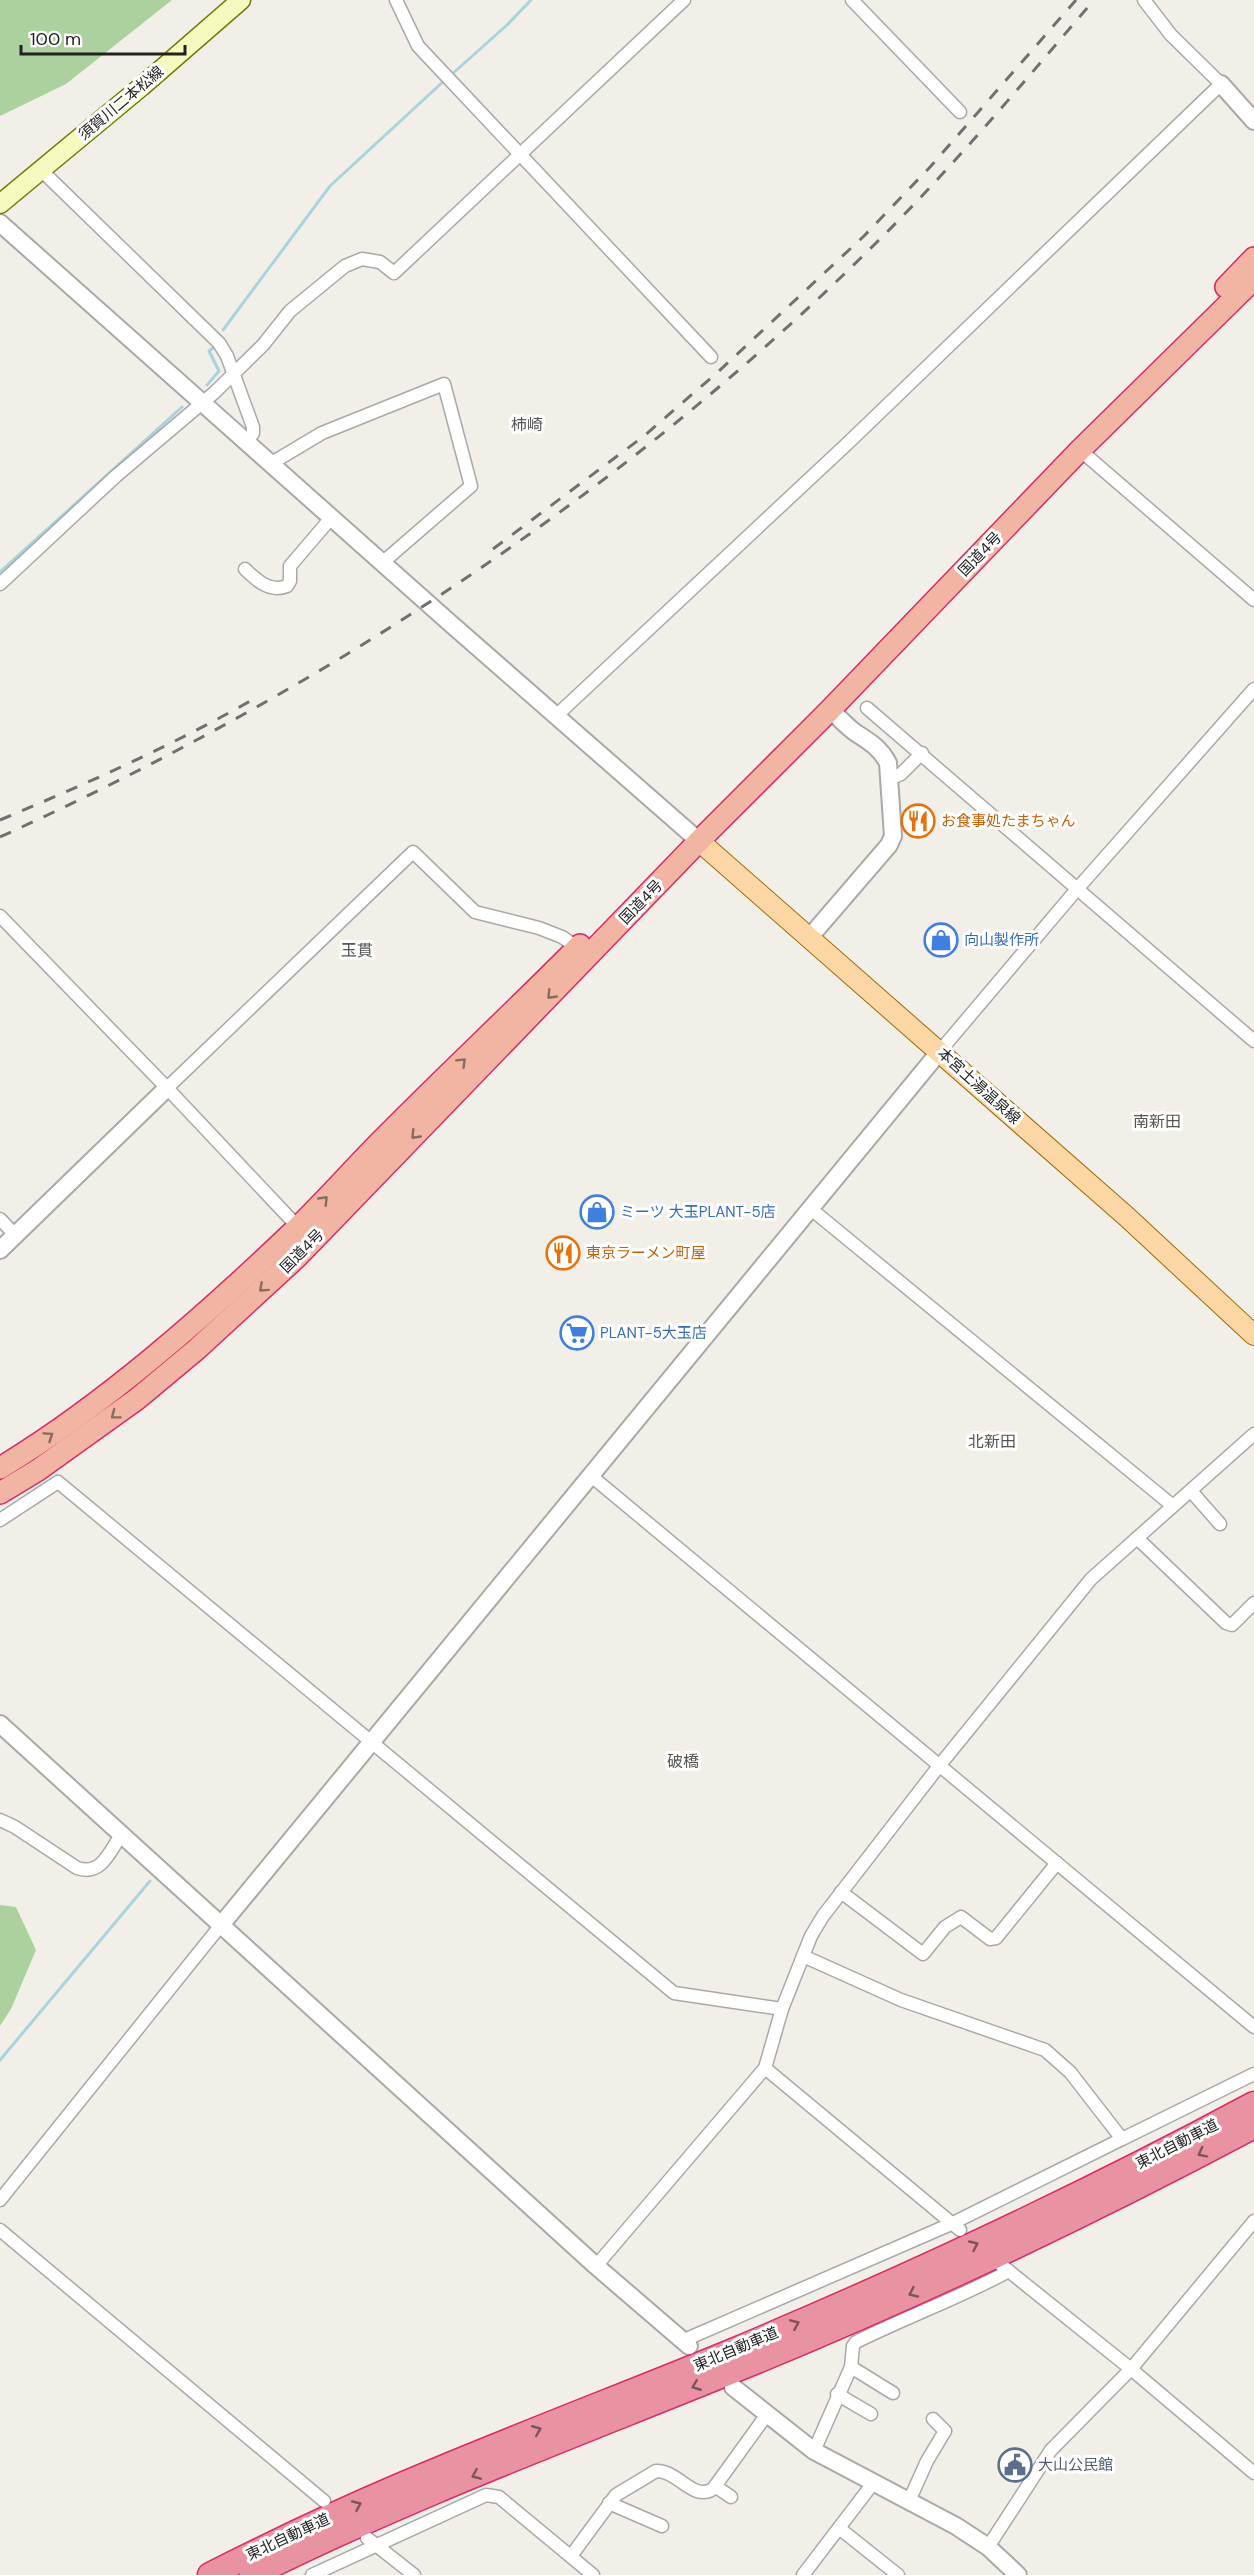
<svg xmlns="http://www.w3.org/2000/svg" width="1254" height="2575" font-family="'DM Sans','Noto Sans JP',sans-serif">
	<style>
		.forest { fill: #add19e }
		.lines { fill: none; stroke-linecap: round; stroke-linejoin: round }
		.stream { stroke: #aad3df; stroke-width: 3 }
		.minor-casing { stroke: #a9a9a9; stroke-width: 15 }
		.tertiary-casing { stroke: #a9a9a9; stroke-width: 20 }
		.secondary-casing { stroke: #707d05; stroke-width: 21 }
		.primary-casing { stroke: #a06b00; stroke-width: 22 }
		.trunk-casing { stroke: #dc2a67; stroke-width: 24 }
		.motorway-casing { stroke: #dc2a67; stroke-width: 27 }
		.minor { stroke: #fff; stroke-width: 12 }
		.tertiary { stroke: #fff; stroke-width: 16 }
		.secondary { stroke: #f7fabf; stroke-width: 18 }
		.primary { stroke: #fcd6a4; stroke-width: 20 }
		.trunk { stroke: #f2b4a3; stroke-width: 21 }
		.motorway { stroke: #e892a2; stroke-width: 24 }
		.rail { stroke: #707070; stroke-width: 3; stroke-dasharray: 12 12; stroke-linecap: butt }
		.oneway { stroke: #8a6b62 }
		.oneway2 { stroke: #7b545c }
		.labels { text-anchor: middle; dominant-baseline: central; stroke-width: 6; stroke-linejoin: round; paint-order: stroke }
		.street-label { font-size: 15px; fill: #222; stroke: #fff }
		.food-label { font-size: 15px; fill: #c56008; stroke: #fff; text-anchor: start }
		.shop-label { font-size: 15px; fill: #366cbe; stroke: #fff; text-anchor: start }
		.service-label { font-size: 15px; fill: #4e5e75; stroke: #fff; text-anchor: start }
		.neighbourhood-label { font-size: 16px; fill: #555; stroke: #fff }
	</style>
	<rect width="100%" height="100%" fill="#f2efe9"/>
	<g class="forest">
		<polygon points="0,0 172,0 66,84 0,116"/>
		<polygon points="0,1905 16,1907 36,1950 11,2009 0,2026"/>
	</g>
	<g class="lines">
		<g class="stream">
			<polyline points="451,75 507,25 531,0"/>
			<polyline points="223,330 330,186 446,79"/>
			<polyline points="207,385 219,371 209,351 213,348"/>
			<polyline points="0,572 182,407"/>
			<polyline points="0,2060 150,1881"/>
		</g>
		<defs>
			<g id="minor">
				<polyline points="396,0 418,46 711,357"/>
				<polyline points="852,0 960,112"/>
				<polyline points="41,170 219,343 227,356 253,427 253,433 246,443"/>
				<polyline points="1080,450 1254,600"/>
				<polyline points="270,464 322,433 444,384 471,486 382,563"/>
				<path d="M245 569C256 580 270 593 287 586L290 581V566L331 518"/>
				<polyline points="0,584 116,476 214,393 263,345 290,311 345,266 362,259 380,262 394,273 684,0"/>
				<polyline points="867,708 1254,1041"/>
				<polyline points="557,715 849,442 1221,84 1171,35 1144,0"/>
				<polyline points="890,779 901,774 922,753"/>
				<polyline points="0,916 167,1088 298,1227"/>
				<polyline points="940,1051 1078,888 1254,689"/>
				<polyline points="167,1088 413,852 475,912 539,928 562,937 578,948"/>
				<polyline points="811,1209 1173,1506"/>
				<polyline points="0,1219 15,1235"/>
				<polyline points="590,1475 1254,2027"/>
				<polyline points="1191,1491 1220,1524"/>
				<polyline points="0,1520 58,1482 674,1993 782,2009"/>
				<polyline points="1137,1538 1226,1623 1232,1625 1254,1603"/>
				<path d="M0 1820 15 1827 77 1868C101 1876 109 1853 121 1835"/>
				<polyline points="841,1892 923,1954 945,1927 961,1917 990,1939 996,1938 1057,1863"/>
				<polyline points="803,1956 901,2000 1045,2050 1070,2072 1122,2139 1254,2074"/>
				<polyline points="765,2068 960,2230"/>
				<polyline points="0,2200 221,1925"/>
				<polyline points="0,2230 324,2501"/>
				<polyline points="1000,2264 1131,2369 1254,2473"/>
				<polyline points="596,2266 765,2068 782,2009 811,1936 823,1916 939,1766 1091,1579 1254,1434"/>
				<polyline points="682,2341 951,2224 1122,2139"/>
				<polyline points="851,2367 893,2393"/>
				<polyline points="837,2394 871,2414"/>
				<path d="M814 2451 851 2367 853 2346 856 2342C906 2317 959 2298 1009 2271"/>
				<polyline points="715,2486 731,2497"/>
				<polyline points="909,2501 927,2461 945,2431 933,2419"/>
				<polyline points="609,2503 662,2526"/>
				<polyline points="839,2528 898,2575"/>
				<polyline points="367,2538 414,2575"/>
				<polyline points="988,2547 1051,2450 1131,2369 1254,2221"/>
				<path d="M571 2556 616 2495 656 2471C678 2470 693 2502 713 2489L768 2413"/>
				<polyline points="312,2575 486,2495 499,2497 593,2575"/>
				<polyline points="803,2575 874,2482"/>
			</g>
			<g id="tertiary">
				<polyline points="1221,84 1254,121"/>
				<polyline points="0,223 450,623 699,841"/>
				<path d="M809 938 889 845 893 836 888 763C880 748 870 742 856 733 847 727 839 717 830 710"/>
				<polyline points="0,1250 167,1088"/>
				<polyline points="0,1724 596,2266 689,2346"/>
				<polyline points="221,1925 940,1051"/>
				<polyline points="733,2387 814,2451 956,2526 988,2547 1018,2575"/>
			</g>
			<polyline id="secondary" points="0,204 141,87 241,0"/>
			<polyline id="primary" points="699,841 1127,1217 1254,1335"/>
			<g id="trunk">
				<polyline points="1226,287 1254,258"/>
				<path d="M0 1468C106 1404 207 1314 297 1228 327 1199 355 1167 385 1137 449 1072 516 1010 580 945"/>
				<polyline points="0,1493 38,1470 137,1399 197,1349 297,1257 699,841 830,710 1080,450 1254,279"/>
			</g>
			<g id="motorway">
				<path d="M210 2575C271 2544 334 2514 397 2487 507 2440 618 2398 728 2353 907 2278 1083 2196 1254 2104"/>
				<path d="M252 2575C408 2497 573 2436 735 2370 912 2298 1085 2216 1254 2126"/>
			</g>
		</defs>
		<use href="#minor" class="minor-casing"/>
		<use href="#tertiary" class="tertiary-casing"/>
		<use href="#secondary" class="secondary-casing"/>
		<use href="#primary" class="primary-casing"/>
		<use href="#trunk" class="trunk-casing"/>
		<use href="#motorway" class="motorway-casing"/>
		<use href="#minor" class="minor"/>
		<use href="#tertiary" class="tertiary"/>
		<use href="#secondary" class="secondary"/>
		<use href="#primary" class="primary"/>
		<use href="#trunk" class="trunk"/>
		<use href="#motorway" class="motorway"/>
		<g class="rail">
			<polyline points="493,549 644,436 719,371 864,236 931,166 1076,0"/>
			<path d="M0 820C86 784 171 746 252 700"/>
			<path d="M0 837C322 691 623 494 875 244 953 167 1023 83 1094 0"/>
		</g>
	</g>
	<defs><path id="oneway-chevron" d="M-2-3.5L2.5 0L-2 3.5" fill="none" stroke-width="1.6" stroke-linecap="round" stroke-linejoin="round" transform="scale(1.5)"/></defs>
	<g class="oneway">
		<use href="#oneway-chevron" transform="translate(551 995) rotate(134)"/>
		<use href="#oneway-chevron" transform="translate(462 1062) rotate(-45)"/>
		<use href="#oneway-chevron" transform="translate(415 1135) rotate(134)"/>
		<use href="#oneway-chevron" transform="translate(324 1200) rotate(-46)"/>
		<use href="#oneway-chevron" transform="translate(263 1288) rotate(138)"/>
		<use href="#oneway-chevron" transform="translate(115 1415) rotate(143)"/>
		<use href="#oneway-chevron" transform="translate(49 1436) rotate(-34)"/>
	</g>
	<g class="oneway2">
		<use href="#oneway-chevron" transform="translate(1202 2153) rotate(153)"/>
		<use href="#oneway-chevron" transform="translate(974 2245) rotate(-25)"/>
		<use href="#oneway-chevron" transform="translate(913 2293) rotate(155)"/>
		<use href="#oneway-chevron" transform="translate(795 2324) rotate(-23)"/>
		<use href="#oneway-chevron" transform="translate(696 2386) rotate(158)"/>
		<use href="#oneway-chevron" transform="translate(537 2430) rotate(-22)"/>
		<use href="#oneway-chevron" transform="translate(476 2475) rotate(157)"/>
		<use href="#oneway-chevron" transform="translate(357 2505) rotate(-24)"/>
	</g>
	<defs>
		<symbol id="restaurant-ring" viewBox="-11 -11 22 22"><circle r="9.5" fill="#fff" stroke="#e8710a" stroke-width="1.5"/><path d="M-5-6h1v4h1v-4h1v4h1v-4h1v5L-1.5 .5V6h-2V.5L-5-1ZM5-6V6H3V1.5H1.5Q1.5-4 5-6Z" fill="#e8710a"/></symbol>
		<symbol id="shop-ring" viewBox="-11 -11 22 22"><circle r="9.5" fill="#fff" stroke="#3f7fe0" stroke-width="1.5"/><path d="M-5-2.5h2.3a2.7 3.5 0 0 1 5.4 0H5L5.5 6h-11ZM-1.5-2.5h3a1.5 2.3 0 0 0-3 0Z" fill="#3f7fe0"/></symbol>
		<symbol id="supermarket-ring" viewBox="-11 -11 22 22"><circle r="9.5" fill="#fff" stroke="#3f7fe0" stroke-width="1.5"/><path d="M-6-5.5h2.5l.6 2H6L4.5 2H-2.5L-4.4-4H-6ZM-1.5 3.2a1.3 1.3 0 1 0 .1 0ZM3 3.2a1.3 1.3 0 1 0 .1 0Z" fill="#3f7fe0"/></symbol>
		<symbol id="civic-ring" viewBox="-11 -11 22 22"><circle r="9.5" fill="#fff" stroke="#5c6f8a" stroke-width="1.5"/><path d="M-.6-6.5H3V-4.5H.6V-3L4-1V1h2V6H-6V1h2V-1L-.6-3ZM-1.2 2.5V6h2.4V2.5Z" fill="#5c6f8a"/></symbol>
	</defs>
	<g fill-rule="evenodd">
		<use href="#restaurant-ring" x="899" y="802" width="38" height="38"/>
		<use href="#shop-ring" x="922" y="921" width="38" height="38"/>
		<use href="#shop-ring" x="578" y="1193" width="38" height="38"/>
		<use href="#restaurant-ring" x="544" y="1234" width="38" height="38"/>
		<use href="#supermarket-ring" x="558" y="1314" width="38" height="38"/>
		<use href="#civic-ring" x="996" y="2446" width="38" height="38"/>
	</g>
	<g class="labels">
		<g class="street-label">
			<text transform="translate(121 103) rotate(-40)">須賀川二本松線</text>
			<text transform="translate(980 554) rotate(-46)">国道4号</text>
			<text transform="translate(641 902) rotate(-46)">国道4号</text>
			<text transform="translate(979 1086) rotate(42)">本宮土湯温泉線</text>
			<text transform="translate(302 1251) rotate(-45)">国道4号</text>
			<text transform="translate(1177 2144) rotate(-27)">東北自動車道</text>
			<text transform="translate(736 2349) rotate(-23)">東北自動車道</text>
			<text transform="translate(288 2537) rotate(-25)">東北自動車道</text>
		</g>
		<g class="food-label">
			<text x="941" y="821">お食事処たまちゃん</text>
			<text x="586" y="1253">東京ラーメン町屋</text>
		</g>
		<g class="shop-label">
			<text x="964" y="940">向山製作所</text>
			<text x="620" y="1212">ミーツ 大玉PLANT-5店</text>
			<text x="600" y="1333">PLANT-5大玉店</text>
		</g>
		<g class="service-label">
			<text x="1038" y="2465">大山公民館</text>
		</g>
		<g class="neighbourhood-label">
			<text x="527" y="424">柿崎</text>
			<text x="357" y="950">玉貫</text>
			<text x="1157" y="1121">南新田</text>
			<text x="992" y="1441">北新田</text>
			<text x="683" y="1761">破橋</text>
		</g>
	</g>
	<path d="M21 45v9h164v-9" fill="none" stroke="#222222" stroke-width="3"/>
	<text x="30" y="45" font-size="18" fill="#222222" stroke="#ffffff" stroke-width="4.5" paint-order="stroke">100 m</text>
</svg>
